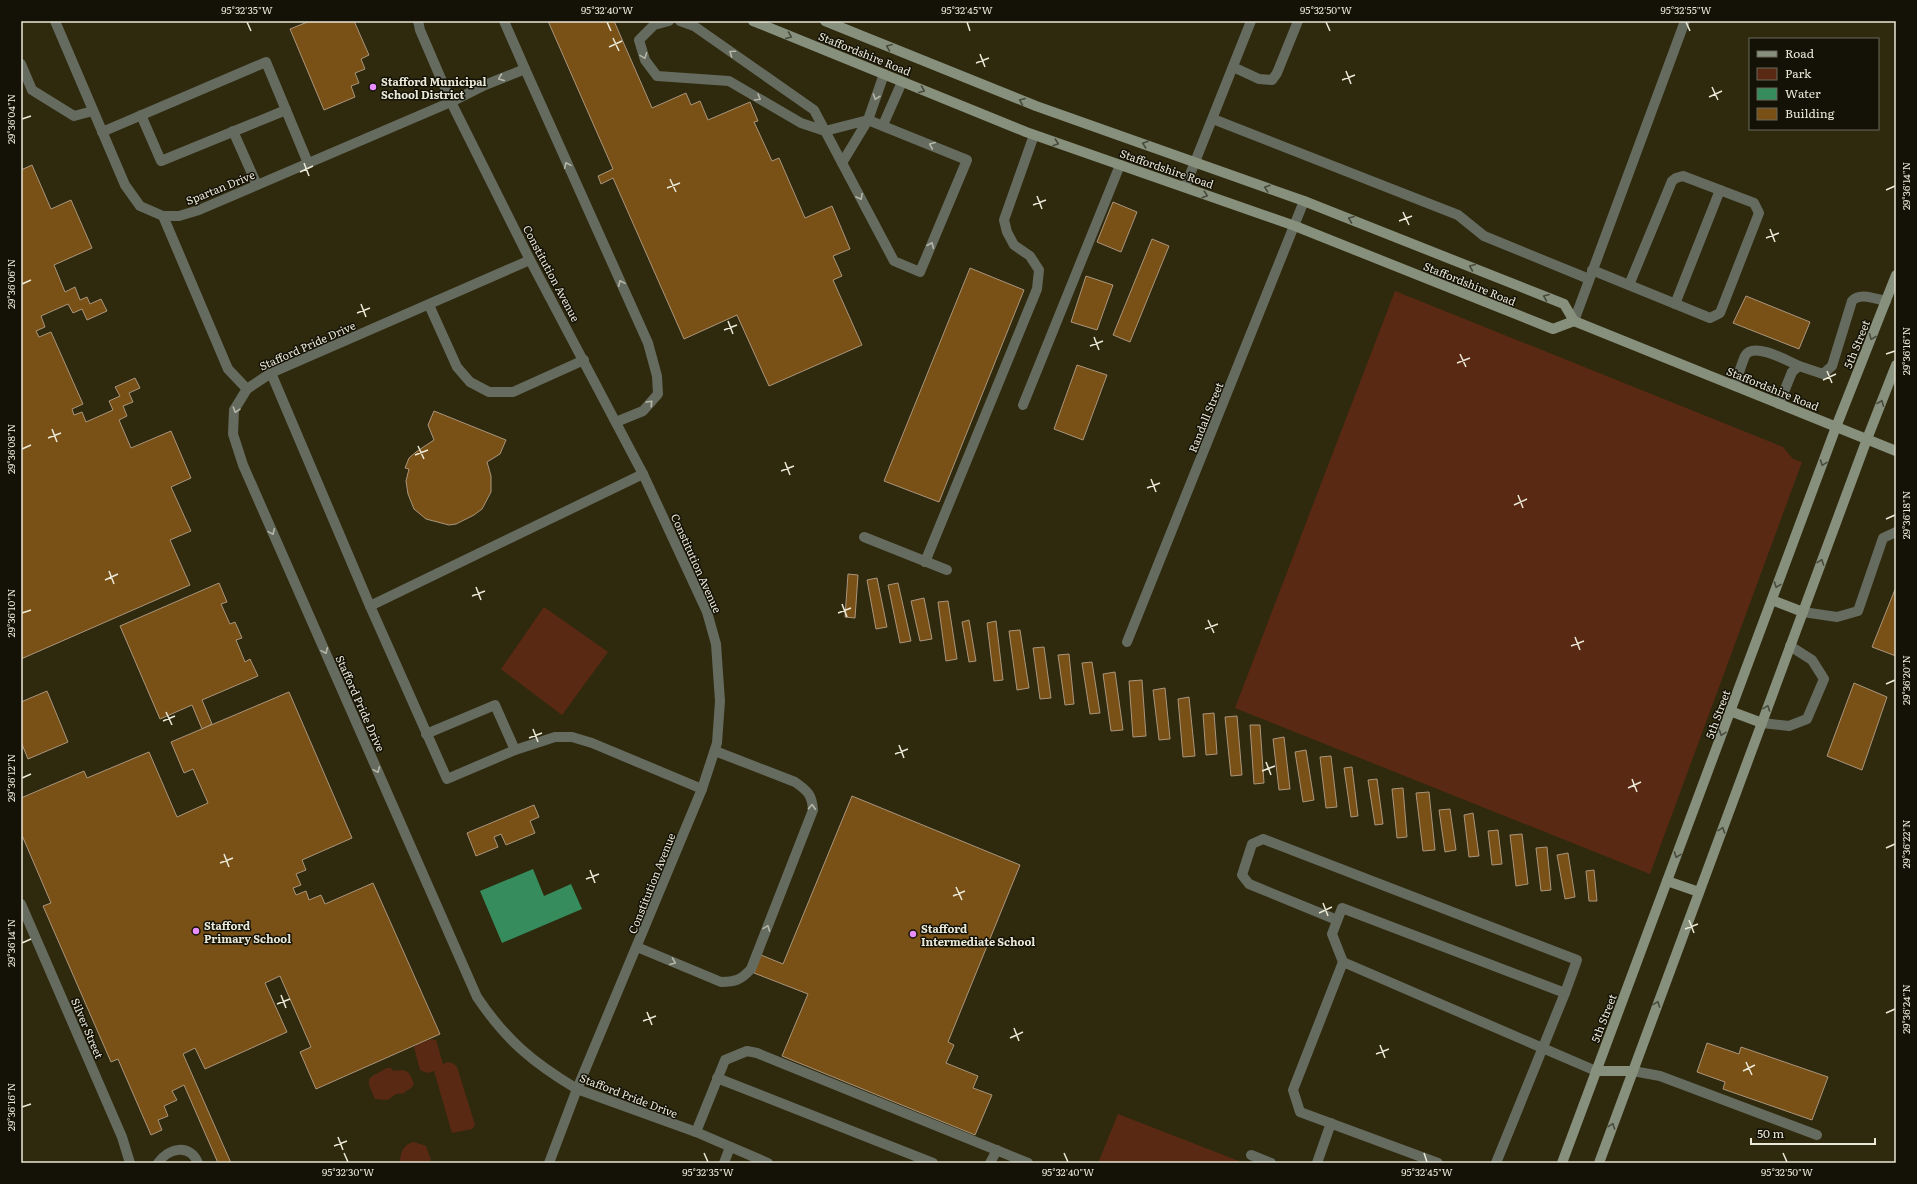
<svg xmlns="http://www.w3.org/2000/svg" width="1917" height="1184" font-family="Literata,serif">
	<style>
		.green { fill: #5a2913 }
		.water { fill: #368c5c }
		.building { fill: #795117; stroke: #aa957c }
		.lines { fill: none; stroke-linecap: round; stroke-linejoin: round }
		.lane { stroke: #656b5f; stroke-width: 10 }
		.street { stroke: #656b5f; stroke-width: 10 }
		.secondary { stroke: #87907d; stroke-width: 10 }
		.oneway { stroke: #484b3c }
		.oneway2 { stroke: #b5b6a7 }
		.ticks { fill: none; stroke: #eae8d7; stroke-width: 1.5 }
		.poi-dot { fill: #e98eff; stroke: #141207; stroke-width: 1.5 }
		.labels { text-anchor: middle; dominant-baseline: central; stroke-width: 3; stroke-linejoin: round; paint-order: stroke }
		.street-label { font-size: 11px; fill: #eae8d7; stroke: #141207 }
		.poi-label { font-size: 11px; font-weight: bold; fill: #eae8d7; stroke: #141207; text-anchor: start }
		.neatline { fill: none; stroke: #eae8d7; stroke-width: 1.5 }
		.ticks-label { font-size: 10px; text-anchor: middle; fill: #eae8d7 }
	</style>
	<rect width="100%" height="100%" fill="#2f2a0e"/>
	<g class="green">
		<polygon points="1395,291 1783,447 1793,459 1802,462 1650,874 1235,708"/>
		<polygon points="544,607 608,652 562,715 501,669"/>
		<polygon points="432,1039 436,1040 443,1064 448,1062 454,1064 457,1067 475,1125 472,1129 452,1133 434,1071 427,1073 420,1070 414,1047 418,1043"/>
		<path d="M387 1068H391L393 1071C407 1069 409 1070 414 1084L411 1088 402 1094C395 1092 393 1098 387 1100L375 1099 369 1085V1079L374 1075Z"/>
		<polygon points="1118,1114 1244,1163 1098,1163"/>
		<path d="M414 1142 426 1146 431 1160 430 1163H400C400 1153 403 1144 414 1142Z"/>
	</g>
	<polygon class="water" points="533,869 544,896 571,884 582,909 502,943 480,891"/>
	<g class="building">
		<polygon points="310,21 354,21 369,55 361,59 365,69 355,73 359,83 351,86 355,97 324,110 290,29"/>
		<polygon points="548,21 614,21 652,108 686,93 691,105 700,101 708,120 750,102 758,121 754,122 772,161 779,158 805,218 832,206 850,249 833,256 842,276 833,280 862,345 769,386 737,315 684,339 613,178 601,184 598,176 613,169"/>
		<polygon points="32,165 51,209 71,200 92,248 54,265 65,292 75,287 80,300 87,297 90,304 101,299 107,311 87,320 82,309 73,313 68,304 41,316 45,327 36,331 39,337 51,332 83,404 72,409 74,415 82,412 86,422 113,410 109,401 120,396 115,387 135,378 140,388 129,393 133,402 123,406 127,416 119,420 131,448 171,431 191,478 171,487 191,531 170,540 190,585 21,659 21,170"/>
		<polygon points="1113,202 1137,212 1121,252 1097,242"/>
		<polygon points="1152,239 1169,246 1130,342 1113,335"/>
		<polygon points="970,268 1024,290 939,502 884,481"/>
		<polygon points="1086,276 1113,285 1097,330 1071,322"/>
		<polygon points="1746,296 1810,322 1799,349 1733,323"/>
		<polygon points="1077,365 1107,375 1083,440 1054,429"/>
		<polygon points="434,411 506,440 500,454 487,462 491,476 491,492 482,509 474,515 456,524 449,525 426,519 414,509 408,494 406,481 409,469 405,468 409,458 416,452 434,440 428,425"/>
		<polygon points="848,574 858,575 855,618 845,617"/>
		<polygon points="877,578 887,627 876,629 867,580"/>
		<polygon points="219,583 227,602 221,604 230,624 235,622 242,638 236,640 245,662 250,659 258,676 202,700 212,724 202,729 192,705 160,719 120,626"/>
		<polygon points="898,583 911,641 900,643 888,585"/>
		<polygon points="1896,587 1896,656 1872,647"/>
		<polygon points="924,598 932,639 920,641 911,601"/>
		<polygon points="948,601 957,659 946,661 938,602"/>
		<polygon points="969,620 976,661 969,662 962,622"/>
		<polygon points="996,621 1003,680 994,681 987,623"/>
		<polygon points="1020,630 1029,688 1017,690 1009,631"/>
		<polygon points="1044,647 1051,698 1040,699 1033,648"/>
		<polygon points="1069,654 1074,704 1065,705 1058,655"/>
		<polygon points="1092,662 1100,713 1090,714 1082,663"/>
		<polygon points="1115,672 1123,730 1111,731 1103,674"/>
		<polygon points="1142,680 1146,736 1133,737 1129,681"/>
		<polygon points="1854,683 1887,697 1862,770 1827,756"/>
		<polygon points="1165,688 1170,739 1159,740 1153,690"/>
		<polygon points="47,691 68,742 28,759 21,742 21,702"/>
		<polygon points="289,692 352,838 302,860 306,870 296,874 301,885 293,888 296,895 306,891 309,900 321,895 325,904 373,883 440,1034 316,1089 300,1052 311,1047 280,976 265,983 287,1032 205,1069 195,1048 183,1054 231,1163 218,1163 184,1085 172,1091 177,1100 164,1106 168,1116 158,1120 162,1130 151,1135 118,1059 111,1062 43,906 51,903 21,833 21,798 84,771 87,778 149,752 177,817 208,803 193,769 184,773 171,742"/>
		<polygon points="1189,697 1195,756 1183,757 1178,699"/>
		<polygon points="1214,713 1217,754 1206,755 1203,714"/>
		<polygon points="1237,716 1242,775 1231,776 1225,717"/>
		<polygon points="1250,725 1260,725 1264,783 1254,784"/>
		<polygon points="1284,737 1290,789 1279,790 1273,739"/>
		<polygon points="1306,750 1314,800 1303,802 1295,752"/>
		<polygon points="1331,756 1337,807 1326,808 1320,757"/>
		<polygon points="1352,767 1358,816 1351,817 1344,768"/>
		<polygon points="1377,779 1383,824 1375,825 1368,780"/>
		<polygon points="1403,788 1407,837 1397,838 1392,789"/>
		<polygon points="1429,792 1435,850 1423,851 1416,793"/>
		<polygon points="852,796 1020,865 948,1042 954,1045 946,1063 978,1076 973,1088 992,1095 975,1135 782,1056 808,994 754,973 761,955 783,964"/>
		<polygon points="534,805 539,817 530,821 535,833 506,845 501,834 494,837 498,847 476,856 467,833"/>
		<polygon points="1450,809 1456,850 1445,852 1439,810"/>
		<polygon points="1473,813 1479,856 1469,857 1464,815"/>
		<polygon points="1498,830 1502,864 1492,865 1488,831"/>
		<polygon points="1522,834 1528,884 1516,886 1510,835"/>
		<polygon points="1547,847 1551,890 1541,891 1536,848"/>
		<polygon points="1568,853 1575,897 1565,899 1557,855"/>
		<polygon points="1594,870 1597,901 1589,901 1586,871"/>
		<polygon points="1707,1043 1739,1054 1741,1047 1828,1077 1812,1120 1723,1089 1725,1082 1697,1072"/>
	</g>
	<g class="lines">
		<g class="lane">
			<polyline points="55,21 125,185 140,206 163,216 179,216 199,210 451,102 485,85 525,69 648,343 657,376 658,394 643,411 616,422"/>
			<polyline points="504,21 525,69"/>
			<polyline points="669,21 654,25 639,40 645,60 657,76 729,81 801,123 825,131 868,120 967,160 920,272 894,261 814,110 694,26 680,21"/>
			<polyline points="21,64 32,90 74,116 93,111"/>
			<polyline points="1233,67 1259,79 1272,80 1277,73 1298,21"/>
			<polyline points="141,115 161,161 286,110"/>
			<polyline points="1213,119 1458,215 1484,236 1589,279"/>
			<polyline points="883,125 902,82"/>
			<polyline points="233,131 257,185"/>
			<polyline points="102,132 266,62 308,163"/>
			<polyline points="842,163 868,120 884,74"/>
			<polyline points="1185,187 1251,21"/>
			<polyline points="163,216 228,369 247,389"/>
			<path d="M530 260 271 373 247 389 234 410 233 434 243 465 477 997C506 1040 532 1062 577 1089"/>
			<path d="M1592 270C1632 286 1671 302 1710 318L1720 313 1759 213 1754 203 1683 176 1676 178 1672 181 1629 285"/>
			<polyline points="1675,304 1720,190"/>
			<polyline points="429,305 457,367 470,382 489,392 513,392 584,360"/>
			<polyline points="271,373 370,606 447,779 515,750 555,737 572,737 592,743 702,789"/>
			<path d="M1735 386C1738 376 1741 365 1745 356 1753 341 1788 361 1799 366"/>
			<path d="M1779 404 1792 372 1799 366 1823 374 1832 366 1852 301C1860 292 1875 299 1886 301"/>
			<polyline points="864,537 947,570"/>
			<polyline points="925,562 1037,289 1039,270 1030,256 1014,245 1007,232 1004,220 1034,135"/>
			<polyline points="370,606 643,474"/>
			<polyline points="1803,612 1837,617 1858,611 1883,538 1896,532"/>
			<polyline points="1762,723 1789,726 1807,719 1824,679 1812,660 1790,646"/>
			<polyline points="426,734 495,705 515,750"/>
			<polyline points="21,904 122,1137 130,1163"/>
			<polyline points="1337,920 1249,884 1242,875 1252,844 1263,839 1577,960 1565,993"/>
			<path d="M637 947 721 982C735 982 741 980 751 969L813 810C812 795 808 791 795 782L715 751"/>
			<polyline points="1343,962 1332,934 1342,908 1565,993 1496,1163"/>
			<polyline points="1633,1071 1660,1076 1817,1135"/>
			<polyline points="717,1078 933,1163"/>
			<polyline points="696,1132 725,1060 747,1051 757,1053 1028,1163"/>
			<polyline points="1251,1155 1271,1163"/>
			<path d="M158 1163C168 1148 190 1143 198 1163"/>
			<polyline points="990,1163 997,1150"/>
			<polyline points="1317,1163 1331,1123"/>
			<polyline points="1438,1163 1300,1112 1293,1090 1343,962 1596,1071"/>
		</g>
		<g class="street">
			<polyline points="418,21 420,30 451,102 530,260 643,474 707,612 716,644 720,701 717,743 702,789 577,1089 549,1163"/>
			<polyline points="1574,321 1685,21"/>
			<polyline points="1023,405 1120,165"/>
			<polyline points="1127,642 1304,201"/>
			<polyline points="577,1089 696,1132 768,1163"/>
			<polyline points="724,1163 730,1147"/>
		</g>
		<g class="secondary">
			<polyline points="753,21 1026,132 1295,226 1553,329 1574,321"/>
			<polyline points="825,21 1036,106 1304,201 1564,304 1574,321 1896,451"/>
			<polyline points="1772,600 1803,612"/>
			<polyline points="1730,711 1762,723"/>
			<polyline points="1667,881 1699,892"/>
			<polyline points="1596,1071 1633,1071"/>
			<polyline points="1562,1163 1836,427 1896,275"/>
			<polyline points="1599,1163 1867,439 1896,365"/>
		</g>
	</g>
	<defs><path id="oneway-chevron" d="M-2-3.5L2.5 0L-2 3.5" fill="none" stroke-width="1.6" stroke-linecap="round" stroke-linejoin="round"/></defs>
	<g class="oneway">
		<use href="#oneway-chevron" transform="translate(789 36) rotate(22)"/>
		<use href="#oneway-chevron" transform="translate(889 47) rotate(-158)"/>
		<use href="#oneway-chevron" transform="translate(922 90) rotate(22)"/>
		<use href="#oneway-chevron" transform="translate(1022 101) rotate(-158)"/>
		<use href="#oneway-chevron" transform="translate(1056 143) rotate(19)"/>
		<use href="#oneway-chevron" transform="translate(1145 144) rotate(-161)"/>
		<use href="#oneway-chevron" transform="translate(1267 188) rotate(-161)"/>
		<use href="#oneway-chevron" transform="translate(1205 195) rotate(19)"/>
		<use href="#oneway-chevron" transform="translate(1351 219) rotate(-158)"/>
		<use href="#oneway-chevron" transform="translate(1472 267) rotate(-158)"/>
		<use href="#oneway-chevron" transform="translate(1546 297) rotate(-158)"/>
		<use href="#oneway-chevron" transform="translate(1872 337) rotate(112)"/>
		<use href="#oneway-chevron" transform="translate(1881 403) rotate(-68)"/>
		<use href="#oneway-chevron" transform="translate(1823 463) rotate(110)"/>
		<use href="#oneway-chevron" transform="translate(1821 562) rotate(-70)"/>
		<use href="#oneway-chevron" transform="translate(1777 585) rotate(110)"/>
		<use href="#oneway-chevron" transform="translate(1767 708) rotate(-70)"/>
		<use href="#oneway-chevron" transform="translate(1722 733) rotate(110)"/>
		<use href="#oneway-chevron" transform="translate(1722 830) rotate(-70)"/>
		<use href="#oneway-chevron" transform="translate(1677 855) rotate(110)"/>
		<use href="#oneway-chevron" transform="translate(1657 1004) rotate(-70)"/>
		<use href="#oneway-chevron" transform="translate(1612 1126) rotate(-70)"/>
	</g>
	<g class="oneway2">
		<use href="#oneway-chevron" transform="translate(732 53) rotate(-145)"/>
		<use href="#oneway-chevron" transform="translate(644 56) rotate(69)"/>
		<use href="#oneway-chevron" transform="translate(501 78) rotate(158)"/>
		<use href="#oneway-chevron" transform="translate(876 97) rotate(109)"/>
		<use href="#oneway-chevron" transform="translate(758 98) rotate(30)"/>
		<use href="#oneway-chevron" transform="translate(932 145) rotate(-157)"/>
		<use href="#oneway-chevron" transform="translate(567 165) rotate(-114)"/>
		<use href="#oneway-chevron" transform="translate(860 197) rotate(62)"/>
		<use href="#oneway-chevron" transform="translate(931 245) rotate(-67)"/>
		<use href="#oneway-chevron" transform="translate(621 283) rotate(-114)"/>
		<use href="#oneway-chevron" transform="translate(650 403) rotate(-47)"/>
		<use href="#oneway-chevron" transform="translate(236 410) rotate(107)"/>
		<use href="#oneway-chevron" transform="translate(272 532) rotate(66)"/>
		<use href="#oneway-chevron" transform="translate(325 651) rotate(66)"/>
		<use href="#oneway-chevron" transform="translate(377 770) rotate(66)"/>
		<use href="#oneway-chevron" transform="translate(812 807) rotate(-87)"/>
		<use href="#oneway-chevron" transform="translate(767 928) rotate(-69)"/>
		<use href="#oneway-chevron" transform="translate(673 962) rotate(22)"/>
	</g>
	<path class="ticks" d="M247 22 251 31M607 22 611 31M967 22 970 31M1326 22 1330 31M1686 22 1690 31M613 38 619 51M609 47 622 41M980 54 985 67M976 63 989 58M1346 71 1351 84M1342 80 1355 75M1712 87 1718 100M1709 97 1722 91M22 119 31 116M304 163 309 176M300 172 313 166M670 179 676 192M667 188 680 183M1886 190 1895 186M1037 196 1042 209M1033 205 1046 200M1403 212 1409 225M1399 221 1412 216M1770 229 1775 242M1766 238 1779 233M22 284 31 280M361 304 366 317M357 313 370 308M728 321 733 334M724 330 737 325M1094 337 1099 350M1090 346 1103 341M1460 354 1466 367M1886 354 1895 351M1457 363 1470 358M1827 371 1832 383M1823 380 1836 374M52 429 57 442M48 438 61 433M418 446 424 459M22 449 31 445M415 455 428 450M785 462 790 475M781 471 794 466M1151 479 1156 492M1147 488 1160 483M1518 495 1523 508M1514 505 1527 499M1886 519 1895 515M109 571 114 584M105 580 118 574M476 587 481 600M472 596 485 591M842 604 847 617M22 613 31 610M838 613 851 608M1208 620 1214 633M1205 629 1218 624M1575 637 1580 650M1571 646 1584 641M1886 684 1895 680M166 712 172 725M163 721 175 716M533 729 538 742M529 738 542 733M899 745 904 758M895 754 908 749M1266 762 1271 775M1262 771 1275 766M22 778 31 774M1632 779 1637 792M1628 788 1641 782M1886 848 1895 844M224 854 229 867M220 863 233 858M590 870 595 883M586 879 599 874M956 887 962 900M953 896 965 891M1323 903 1328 916M1319 913 1332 907M1689 920 1694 933M1685 929 1698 924M22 943 31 939M281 995 286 1008M277 1004 290 999M647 1012 652 1025M1886 1013 1895 1009M643 1021 656 1016M1014 1028 1019 1041M1010 1038 1023 1032M1380 1045 1385 1058M1376 1054 1389 1049M1746 1062 1752 1075M1743 1071 1755 1065M22 1107 31 1104M338 1137 343 1150M334 1146 347 1141M344 1153 348 1162M704 1153 708 1162M1064 1153 1068 1162M1424 1153 1427 1162M1783 1153 1787 1162"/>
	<g class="poi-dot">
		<circle cx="373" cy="87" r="4"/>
		<circle cx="196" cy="931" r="4"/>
		<circle cx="913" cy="934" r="4"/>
	</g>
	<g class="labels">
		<g class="street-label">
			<text transform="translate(865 53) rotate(22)">Staffordshire Road</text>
			<text transform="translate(1167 168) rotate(19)">Staffordshire Road</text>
			<text transform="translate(220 187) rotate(-22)">Spartan Drive</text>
			<text transform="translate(552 273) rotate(62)">Constitution Avenue</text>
			<text transform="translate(1470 283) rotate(22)">Staffordshire Road</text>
			<text transform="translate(1856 344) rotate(-68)">5th Street</text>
			<text transform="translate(307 345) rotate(-24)">Stafford Pride Drive</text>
			<text transform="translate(1773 388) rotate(22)">Staffordshire Road</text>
			<text transform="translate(1205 417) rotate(-68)">Randall Street</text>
			<text transform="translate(697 563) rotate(66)">Constitution Avenue</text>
			<text transform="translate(361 703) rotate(66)">Stafford Pride Drive</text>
			<text transform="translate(1717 714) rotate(-70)">5th Street</text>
			<text transform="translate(651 883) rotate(-68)">Constitution Avenue</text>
			<text transform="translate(1603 1018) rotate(-69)">5th Street</text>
			<text transform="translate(88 1028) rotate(67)">Silver Street</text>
			<text transform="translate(629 1095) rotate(21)">Stafford Pride Drive</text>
		</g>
		<g class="poi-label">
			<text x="381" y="81">Stafford Municipal<tspan x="381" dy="13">School District</tspan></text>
			<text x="204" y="925">Stafford<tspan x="204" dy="13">Primary School</tspan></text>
			<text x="921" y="928">Stafford<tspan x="921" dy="13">Intermediate School</tspan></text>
		</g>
	</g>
	<rect width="1917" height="1184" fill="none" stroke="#141207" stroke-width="44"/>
	<rect x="1749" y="38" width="130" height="92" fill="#141207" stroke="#6a685a"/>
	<rect x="1757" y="51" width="20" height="6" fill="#87907d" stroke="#6a685a"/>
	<text x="1785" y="58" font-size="12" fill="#eae8d7">Road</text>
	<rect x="1757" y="68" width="20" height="12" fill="#5a2913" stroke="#6a685a"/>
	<text x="1785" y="78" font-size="12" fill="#eae8d7">Park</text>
	<rect x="1757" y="88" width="20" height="12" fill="#368c5c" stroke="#6a685a"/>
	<text x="1785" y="98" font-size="12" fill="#eae8d7">Water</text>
	<rect x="1757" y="108" width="20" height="12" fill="#795117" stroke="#6a685a"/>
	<text x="1785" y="118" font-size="12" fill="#eae8d7">Building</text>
	<path d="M1751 1138v6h124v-6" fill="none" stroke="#eae8d7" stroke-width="2"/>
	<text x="1757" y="1138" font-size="12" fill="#eae8d7" stroke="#141207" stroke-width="3" paint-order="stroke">50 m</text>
	<rect x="22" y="22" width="1873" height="1140" class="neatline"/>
	<g class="ticks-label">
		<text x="247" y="14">95°32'35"W</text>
		<text x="607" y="14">95°32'40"W</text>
		<text x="967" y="14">95°32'45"W</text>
		<text x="1326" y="14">95°32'50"W</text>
		<text x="1686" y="14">95°32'55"W</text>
		<text transform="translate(11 119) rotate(-90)" y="4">29°36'04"N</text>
		<text transform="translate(1906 186) rotate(-90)" y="4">29°36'14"N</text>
		<text transform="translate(11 284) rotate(-90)" y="4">29°36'06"N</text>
		<text transform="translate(1906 351) rotate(-90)" y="4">29°36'16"N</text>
		<text transform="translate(11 449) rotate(-90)" y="4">29°36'08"N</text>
		<text transform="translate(1906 515) rotate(-90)" y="4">29°36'18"N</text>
		<text transform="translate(11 613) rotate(-90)" y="4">29°36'10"N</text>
		<text transform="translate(1906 680) rotate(-90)" y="4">29°36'20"N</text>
		<text transform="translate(11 778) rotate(-90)" y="4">29°36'12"N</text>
		<text transform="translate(1906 844) rotate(-90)" y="4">29°36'22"N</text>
		<text transform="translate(11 943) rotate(-90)" y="4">29°36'14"N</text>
		<text transform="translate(1906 1009) rotate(-90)" y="4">29°36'24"N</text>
		<text transform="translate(11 1107) rotate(-90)" y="4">29°36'16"N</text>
		<text x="348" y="1176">95°32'30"W</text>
		<text x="708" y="1176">95°32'35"W</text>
		<text x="1068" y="1176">95°32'40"W</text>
		<text x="1427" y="1176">95°32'45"W</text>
		<text x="1787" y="1176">95°32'50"W</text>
	</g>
</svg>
